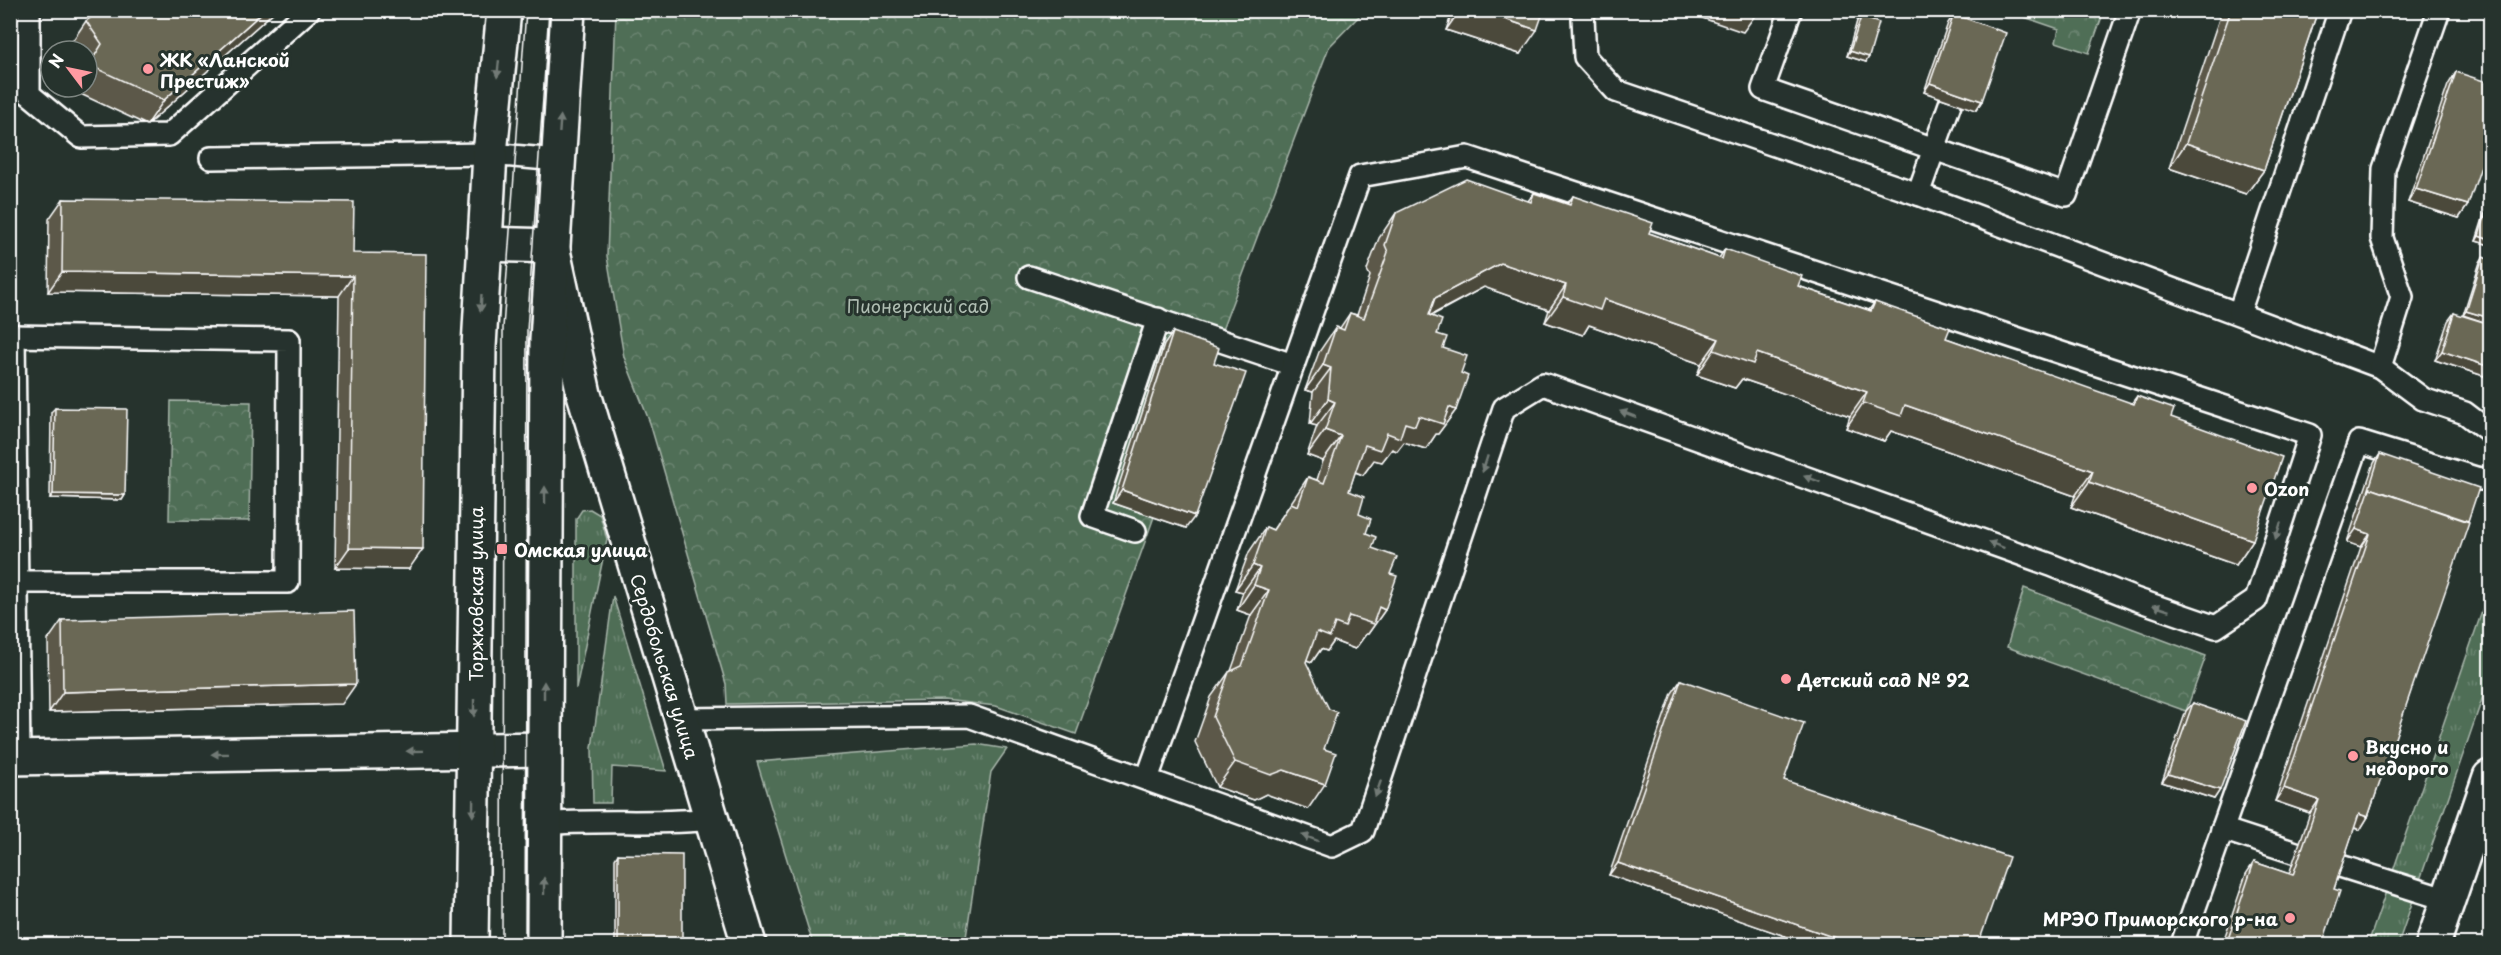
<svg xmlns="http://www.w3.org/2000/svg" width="2501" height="955" font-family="'Playpen Sans',sans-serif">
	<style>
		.grass { fill: url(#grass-tufts); stroke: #a8b6ab; stroke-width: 1.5 }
		.park { fill: url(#park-crowns); stroke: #a8b6ab; stroke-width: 1.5 }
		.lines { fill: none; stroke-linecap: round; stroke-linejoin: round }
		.lane-casing { stroke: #fff; stroke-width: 26 }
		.street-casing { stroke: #fff; stroke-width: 38 }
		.secondary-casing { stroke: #fff; stroke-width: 38 }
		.lane { stroke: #26332d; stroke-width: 21 }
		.street { stroke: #26332d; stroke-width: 33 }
		.secondary { stroke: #26332d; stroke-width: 33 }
		.tram { stroke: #fff; stroke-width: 1.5 }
		.wall { fill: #5c5948; stroke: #fff; stroke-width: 1.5 }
		.shaded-wall { fill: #4b483b; stroke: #fff; stroke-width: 1.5 }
		.building { fill: #6b6754; stroke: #fff; stroke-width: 1.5 }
		.oneway { fill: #727a76 }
		.poi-dot { fill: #ff9aa2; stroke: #26332d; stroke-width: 2 }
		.labels { text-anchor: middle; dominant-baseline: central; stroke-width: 6; stroke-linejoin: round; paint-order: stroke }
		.poi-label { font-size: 18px; font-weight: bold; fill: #fff; stroke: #26332d; text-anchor: start }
		.park-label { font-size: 18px; fill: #b0beb3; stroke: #26332d }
		.street-label { font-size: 18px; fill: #fff; stroke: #26332d }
	</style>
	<defs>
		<pattern id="grass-tufts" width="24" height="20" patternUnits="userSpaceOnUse" patternTransform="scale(1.5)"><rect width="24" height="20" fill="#506e57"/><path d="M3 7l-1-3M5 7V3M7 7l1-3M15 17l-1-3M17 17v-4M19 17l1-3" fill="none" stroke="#6a8470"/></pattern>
		<pattern id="park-crowns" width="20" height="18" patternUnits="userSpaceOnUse" patternTransform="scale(1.5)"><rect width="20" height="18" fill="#506e57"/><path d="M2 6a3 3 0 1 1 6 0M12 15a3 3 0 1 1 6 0" fill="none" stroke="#6a8470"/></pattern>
	</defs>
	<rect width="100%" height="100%" fill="#26332d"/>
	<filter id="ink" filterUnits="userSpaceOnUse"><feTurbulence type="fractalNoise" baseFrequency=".0167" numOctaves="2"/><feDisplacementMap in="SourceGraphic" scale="12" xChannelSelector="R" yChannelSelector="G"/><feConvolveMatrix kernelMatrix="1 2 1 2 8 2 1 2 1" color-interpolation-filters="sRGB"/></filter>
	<g filter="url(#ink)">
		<g class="grass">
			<polygon points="590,509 600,515 607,539 576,689 576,519 582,510"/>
			<polygon points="2490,588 2490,676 2398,944 2368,944"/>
			<polygon points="613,596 666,771 612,767 611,803 593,803 592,748"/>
			<polygon points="976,744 1007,749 991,772 965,944 813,944 757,762"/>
		</g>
		<g class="park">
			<polygon points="616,11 1364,11 1329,47 1205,375 1076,734 996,706 944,700 727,704 726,684 650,423 624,357 607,256"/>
			<polygon points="2026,11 2026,10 2104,11 2089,53 2056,42 2059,29 2024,17"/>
			<polygon points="171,401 251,402 249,521 169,520"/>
			<polygon points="2024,588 2206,656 2186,711 2007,647"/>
		</g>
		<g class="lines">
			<defs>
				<g id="lane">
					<polyline points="29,10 29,94 81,137 169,135 309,10"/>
					<polyline points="1585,10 1583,18 1585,57 1616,91 1918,194 2380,367 2423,399 2465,413 2490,432"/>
					<polyline points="1791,10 1763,89 2066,195 2130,10"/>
					<polyline points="211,158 490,154 558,160"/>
					<polyline points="1918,194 1951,101"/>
					<polyline points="1029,277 1293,365"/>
					<polyline points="2239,313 2340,10"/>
					<polyline points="14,335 19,757"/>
					<polyline points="10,336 289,340 288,582 17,582"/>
					<polyline points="2380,367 2402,297 2382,238 2384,169 2439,10"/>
					<polyline points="1135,531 1092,516 1158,319"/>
					<polyline points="681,719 969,716 1332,846 1363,831 1504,408 1543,384 2051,565 2135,599 2216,627 2256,600 2310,435 1467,157 1360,176 1147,779"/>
					<path d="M544 824C601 819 657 825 713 819"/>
					<polyline points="2222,829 2296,853"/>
					<polyline points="2337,865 2448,900"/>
					<polyline points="2182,944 2359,442 2479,479 2490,478"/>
				</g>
				<polyline id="street" points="10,758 544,749"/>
				<g id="secondary">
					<polyline points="484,244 552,246 584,394 749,944"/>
					<polyline points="471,944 479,347 490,154 504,10"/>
					<polyline points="544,944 547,340 568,10"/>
					<polyline points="2433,944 2490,777"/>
				</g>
			</defs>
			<use href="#lane" class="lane-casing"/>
			<use href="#street" class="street-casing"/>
			<use href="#secondary" class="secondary-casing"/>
			<use href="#lane" class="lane"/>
			<use href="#street" class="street"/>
			<use href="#secondary" class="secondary"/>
			<g class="tram">
				<polyline points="502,944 503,328 526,10"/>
				<polyline points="525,944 527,331 549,10"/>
			</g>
		</g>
		<g class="wall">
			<polygon points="276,10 147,125 72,90 73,87 87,87 87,51 72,51 69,46 86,21"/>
			<polygon points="1453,10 1544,10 1520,54 1446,30"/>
			<polygon points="2222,10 2318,10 2264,170 2246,194 2169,168"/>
			<polygon points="1954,14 1982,101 1976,110 1924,92 1948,23"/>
			<polygon points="1861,17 1866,62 1847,56 1857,21"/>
			<polygon points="2456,72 2468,205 2459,218 2408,202 2448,85"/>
			<polygon points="1534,193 1567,204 1573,196 1649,233 1719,258 1725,249 1798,286 1869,310 1875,302 1946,338 2131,404 2137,396 2171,417 2253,540 2236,565 2071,507 2075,496 1891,431 1884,441 1846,428 1850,416 1742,379 1735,388 1697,375 1701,364 1589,325 1583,335 1545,322 1549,310 1484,287 1431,316 1443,348 1461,373 1456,410 1438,434 1436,434 1426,449 1404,442 1397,451 1392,449 1382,462 1374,460 1363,475 1355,472 1349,491 1372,548 1390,574 1385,610 1368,634 1366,634 1355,649 1334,641 1327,651 1321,649 1312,662 1307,660 1306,662 1324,749 1308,809 1266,794 1254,800 1217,787 1195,742 1211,697 1229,672 1231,671 1251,615 1237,610 1243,592 1235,590 1249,552 1266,527 1273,530 1308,477 1317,480 1323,461 1307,455 1317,426 1310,424 1313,392 1305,390 1319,352 1336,327 1340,328 1350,313 1357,315 1370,276 1367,270 1379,238 1396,213 1528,201"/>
			<polygon points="2490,196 2490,245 2476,241"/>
			<polygon points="63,199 353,253 409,569 335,568 339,296 48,292 49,219"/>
			<polygon points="2483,257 2490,324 2463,315 2480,262"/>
			<polygon points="2454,313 2484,376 2435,360 2448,321"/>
			<polygon points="1173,332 1186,528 1113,503 1164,345"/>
			<polygon points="55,408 125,495 122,500 50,498 51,412"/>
			<polygon points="2380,454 2468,521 2368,817 2360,830 2354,828 2334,889 2322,945 2222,945 2246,874 2254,862 2289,874 2310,813 2275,801 2361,547 2347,542 2374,463"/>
			<polygon points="62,620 342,704 49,712 48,640"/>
			<polygon points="1681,680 1784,780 1978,945 1811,945 1609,875 1672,693"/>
			<polygon points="2193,703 2220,790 2214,799 2162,782 2186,711"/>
			<polygon points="618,854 682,945 615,945 615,859"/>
		</g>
		<g class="shaded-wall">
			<polygon points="265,10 276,10 147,125 164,100"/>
			<polygon points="1460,10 1478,10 1537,30 1520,54 1446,30"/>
			<polygon points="1679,10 1759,10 1743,32"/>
			<polygon points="1850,51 1869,57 1866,62 1847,56"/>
			<polygon points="1930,83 1982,101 1976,110 1924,92"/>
			<polygon points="2186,143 2264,170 2246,194 2169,168"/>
			<polygon points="2416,189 2468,205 2459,218 2408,202"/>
			<polygon points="2479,236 2490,240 2490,245 2476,241"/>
			<polygon points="1501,263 1566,285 1549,310 1484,287 1418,322 1435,298"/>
			<polygon points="62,272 353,276 339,296 48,292"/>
			<polygon points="1563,297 1604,299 1719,339 1701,364 1589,325 1583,335 1545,322"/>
			<polygon points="2466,311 2490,318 2490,324 2463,315"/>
			<polygon points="1714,350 1757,353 1867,392 1850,416 1742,379 1735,388 1697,375"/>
			<polygon points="2442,351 2490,367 2484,376 2435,360"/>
			<polygon points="1323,365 1331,368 1313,392 1305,390"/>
			<polygon points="1328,399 1335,402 1317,426 1310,424"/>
			<polygon points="1863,403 1905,405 2093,471 2075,496 1891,431 1884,441 1846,428"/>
			<polygon points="1449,407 1456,410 1438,434 1436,434 1426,449 1404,442 1397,451 1392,449 1382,462 1374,460 1363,475 1348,469 1365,445 1419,416"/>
			<polygon points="1325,430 1341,436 1323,461 1307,455"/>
			<polygon points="2089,482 2253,540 2236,565 2071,507"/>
			<polygon points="1122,490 1195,516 1186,528 1113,503"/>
			<polygon points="53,494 125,495 122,500 50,498"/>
			<polygon points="2356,529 2370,534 2361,547 2347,542"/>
			<polygon points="349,548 423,549 409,569 335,568"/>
			<polygon points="1253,565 1260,568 1243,592 1235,590"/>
			<polygon points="1254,585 1269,590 1251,615 1237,610"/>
			<polygon points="1379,607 1385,610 1368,634 1366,634 1355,649 1334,641 1327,651 1321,649 1312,662 1299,657 1317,632 1349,616"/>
			<polygon points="356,684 342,704 49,712 63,692"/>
			<polygon points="1235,762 1284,770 1325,784 1308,809 1266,794 1254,800 1217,787"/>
			<polygon points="2168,774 2220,790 2214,799 2162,782"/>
			<polygon points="2284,788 2319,800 2310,813 2275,801"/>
			<polygon points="2359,814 2368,817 2360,830 2350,826"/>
			<polygon points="1618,863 1856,945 1811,945 1609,875"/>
		</g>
		<g class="building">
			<polygon points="102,10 265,10 164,100 89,65 102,44 86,21"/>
			<polygon points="1478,10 1544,10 1537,30"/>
			<polygon points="2231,10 2318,10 2264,170 2186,143"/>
			<polygon points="1954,14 2006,33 1982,101 1930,83"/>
			<polygon points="1861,17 1879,23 1869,57 1850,51"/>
			<polygon points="2456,72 2490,83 2490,140 2468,205 2416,189"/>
			<polygon points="1466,179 1531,202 1534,193 1570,205 1573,196 1653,223 1649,233 1722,259 1725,249 1802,276 1798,286 1871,311 1875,302 1950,328 1946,338 2134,404 2137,396 2174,409 2171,417 2282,457 2253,540 2089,482 2093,471 1905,405 1901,416 1863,403 1867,392 1757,353 1753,364 1714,350 1719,339 1604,299 1600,310 1563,297 1566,285 1501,263 1435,298 1429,315 1442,320 1437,334 1447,337 1443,348 1467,356 1461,373 1468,376 1456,410 1449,407 1443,424 1419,416 1415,426 1405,423 1400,438 1387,433 1380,450 1365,445 1357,467 1349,491 1364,497 1359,514 1371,519 1366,533 1376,537 1372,548 1397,557 1390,574 1397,576 1385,610 1379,607 1373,624 1349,616 1345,627 1335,623 1330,637 1317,632 1306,662 1329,709 1337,712 1324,749 1336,753 1325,784 1284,770 1271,775 1235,762 1213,717 1229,672 1242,666 1269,590 1254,585 1260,568 1253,565 1266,527 1273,530 1291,503 1298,506 1308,477 1324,483 1341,436 1325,430 1335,402 1328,399 1331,368 1323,365 1336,327 1344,330 1350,313 1364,318 1388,252 1385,245 1396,213"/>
			<polygon points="63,199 354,202 353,253 426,254 423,549 349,548 353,276 62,272"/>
			<polygon points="2490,201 2490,240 2479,236"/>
			<polygon points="2483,257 2490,260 2490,318 2466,311"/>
			<polygon points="2454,313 2490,324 2490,367 2442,351"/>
			<polygon points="1173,332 1219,348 1214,363 1246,373 1195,516 1122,490"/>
			<polygon points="55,408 127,409 125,495 53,494"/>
			<polygon points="2380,454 2479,488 2468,521 2370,488 2368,492"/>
			<polygon points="2370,488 2469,522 2368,817 2359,814 2334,889 2340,891 2322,945 2226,945 2254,862 2293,875 2319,800 2284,788 2370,534 2356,529"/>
			<polygon points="354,611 356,684 63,692 62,620"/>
			<polygon points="1681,680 1804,723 1784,780 2009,857 1978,945 1856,945 1618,863"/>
			<polygon points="2193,703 2246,721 2220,790 2168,774"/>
			<polygon points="618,854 682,855 682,945 618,945"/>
		</g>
		<defs><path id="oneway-solid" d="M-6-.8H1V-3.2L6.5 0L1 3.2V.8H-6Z" transform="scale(1.5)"/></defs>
		<g class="oneway">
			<use href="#oneway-solid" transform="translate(498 69) rotate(96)"/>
			<use href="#oneway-solid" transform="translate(560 124) rotate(-86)"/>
			<use href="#oneway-solid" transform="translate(481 303) rotate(93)"/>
			<use href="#oneway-solid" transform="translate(1628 414) rotate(-160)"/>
			<use href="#oneway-solid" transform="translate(1485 464) rotate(108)"/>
			<use href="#oneway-solid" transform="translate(1812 479) rotate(-160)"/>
			<use href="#oneway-solid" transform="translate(545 495) rotate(-90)"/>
			<use href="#oneway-solid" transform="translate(2278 531) rotate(108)"/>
			<use href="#oneway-solid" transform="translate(1996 545) rotate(-160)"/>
			<use href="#oneway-solid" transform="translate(2161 608) rotate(-161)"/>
			<use href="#oneway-solid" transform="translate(544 690) rotate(-90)"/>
			<use href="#oneway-solid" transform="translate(474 708) rotate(90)"/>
			<use href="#oneway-solid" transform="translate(415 751) rotate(179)"/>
			<use href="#oneway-solid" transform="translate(220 754) rotate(179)"/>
			<use href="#oneway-solid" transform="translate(1378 789) rotate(109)"/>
			<use href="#oneway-solid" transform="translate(473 808) rotate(91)"/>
			<use href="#oneway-solid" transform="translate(1310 838) rotate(-160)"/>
			<use href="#oneway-solid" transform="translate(544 886) rotate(-90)"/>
		</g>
	</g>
	<g class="poi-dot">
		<circle cx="148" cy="69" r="6"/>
		<circle cx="2252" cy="488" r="6"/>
		<rect x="496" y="543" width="12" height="12" rx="3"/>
		<circle cx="1786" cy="679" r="6"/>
		<circle cx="2353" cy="756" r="6"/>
		<circle cx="2290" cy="918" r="6"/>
	</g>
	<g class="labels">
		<g class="poi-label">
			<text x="160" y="59">ЖК «Ланской<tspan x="160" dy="21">Престиж»</tspan></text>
			<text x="2264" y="488">Ozon</text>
			<text x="514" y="549">Омская улица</text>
			<text x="1798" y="679">Детский сад № 92</text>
			<text x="2365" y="746">Вкусно и<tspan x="2365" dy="21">недорого</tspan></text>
			<text x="2278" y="918" text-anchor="end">МРЭО Приморского р-на</text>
		</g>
		<g class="park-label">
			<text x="918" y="305">Пионерский сад</text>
		</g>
		<g class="street-label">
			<text transform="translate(475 594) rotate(-90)">Торжковская улица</text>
			<text transform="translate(665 666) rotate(73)">Сердобольская улица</text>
		</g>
	</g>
	<rect width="2501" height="955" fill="none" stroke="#26332d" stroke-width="36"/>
	<rect x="18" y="18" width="2465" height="919" fill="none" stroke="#fff" stroke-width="2" filter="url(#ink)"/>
	<g transform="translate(69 69) rotate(302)"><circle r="28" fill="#26332d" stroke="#7d8581" stroke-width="1.5"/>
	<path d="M0-4.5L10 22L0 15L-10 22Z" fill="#ff9aa2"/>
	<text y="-9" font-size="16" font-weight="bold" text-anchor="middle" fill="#ffffff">N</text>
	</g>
</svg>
